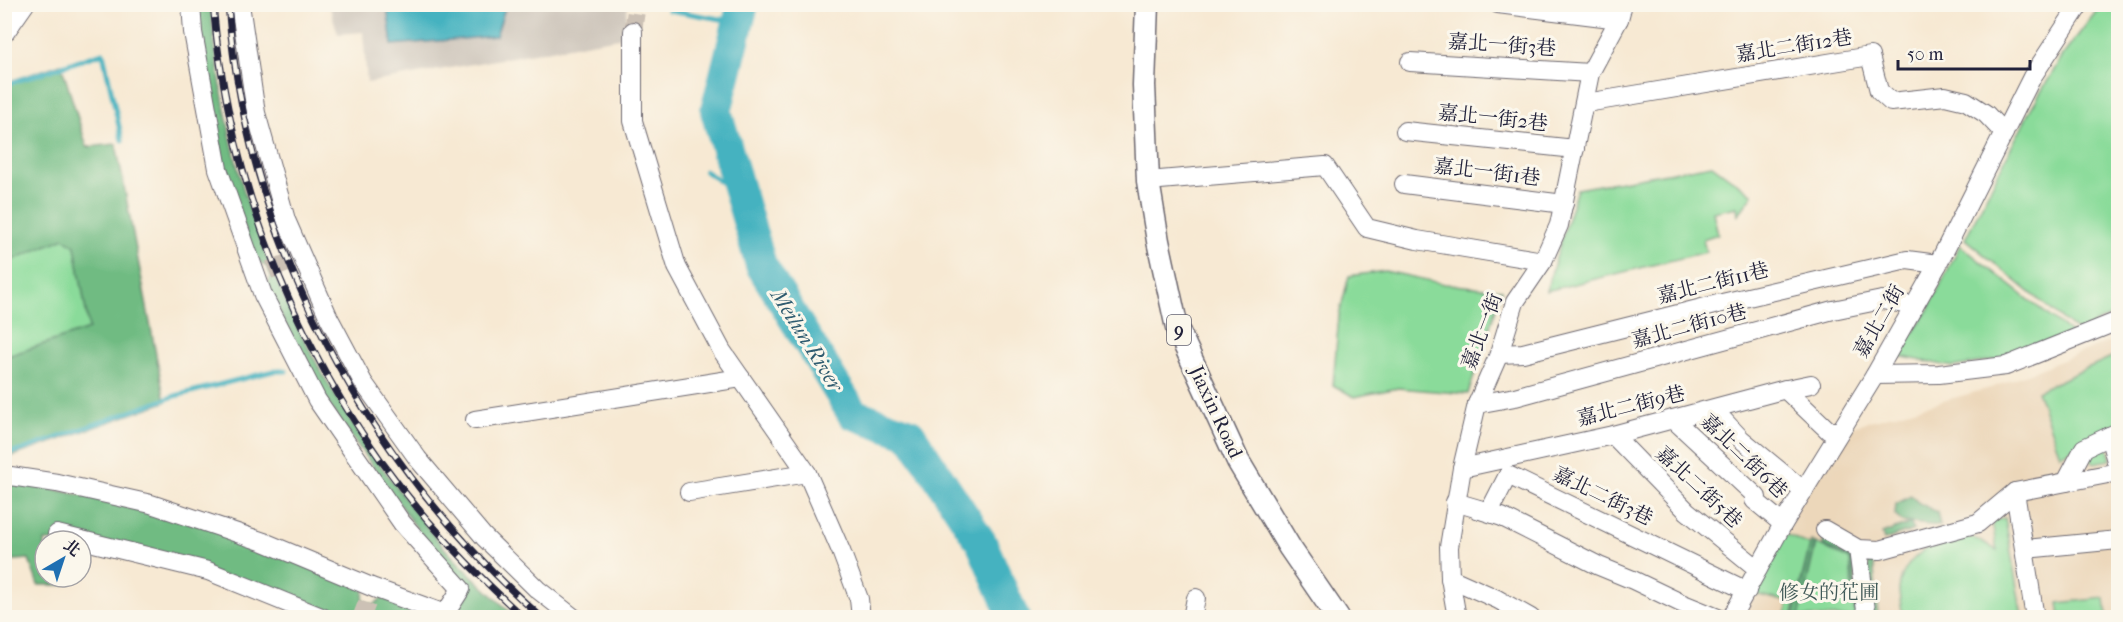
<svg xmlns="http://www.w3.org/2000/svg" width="2123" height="622" font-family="'IM FELL French Canon','Noto Serif TC',serif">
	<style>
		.built { fill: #ecd7ba }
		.industrial { fill: #cbc2b8 }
		.green { fill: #8adb9a; stroke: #567e6a; stroke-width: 1.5 }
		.forest { fill: #6fbb82; stroke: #486e5e; stroke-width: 1.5 }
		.water { fill: #44b2c0; stroke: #336a7e; stroke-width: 1.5 }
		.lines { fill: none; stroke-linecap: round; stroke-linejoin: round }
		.stream { stroke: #44b2c0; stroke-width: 5 }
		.river { stroke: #44b2c0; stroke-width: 32 }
		.minor-tunnel { stroke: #ccc1b5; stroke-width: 18; stroke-dasharray: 18 9; stroke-linecap: butt }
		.minor-casing { stroke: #6d6870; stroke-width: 20 }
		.major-casing { stroke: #6d6870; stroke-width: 25 }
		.minor { stroke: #fff; stroke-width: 18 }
		.major { stroke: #fff; stroke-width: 22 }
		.rail-casing { stroke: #22223b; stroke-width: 7 }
		.rail { stroke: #fbf7ec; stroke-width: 4.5; stroke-dasharray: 14; stroke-linecap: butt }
		.labels { text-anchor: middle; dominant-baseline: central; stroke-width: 6; stroke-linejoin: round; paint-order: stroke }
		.shield { fill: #fbf7ec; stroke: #636270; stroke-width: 1.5 }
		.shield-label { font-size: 18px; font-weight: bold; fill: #22223b }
		.street-label { font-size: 20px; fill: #22223b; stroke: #fbf7ec }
		.park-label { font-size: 20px; fill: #415a58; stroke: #fbf7ec }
		.water-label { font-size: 21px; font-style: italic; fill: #305c70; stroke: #fbf7ec }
	</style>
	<rect width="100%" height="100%" fill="#fbf7ec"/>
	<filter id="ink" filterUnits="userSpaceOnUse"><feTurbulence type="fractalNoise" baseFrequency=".0167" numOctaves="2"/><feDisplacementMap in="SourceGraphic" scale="12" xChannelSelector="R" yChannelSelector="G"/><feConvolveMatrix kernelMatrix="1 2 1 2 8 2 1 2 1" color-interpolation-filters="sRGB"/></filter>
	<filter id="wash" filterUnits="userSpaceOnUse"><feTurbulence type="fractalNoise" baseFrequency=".008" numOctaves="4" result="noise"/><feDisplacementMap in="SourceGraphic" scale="24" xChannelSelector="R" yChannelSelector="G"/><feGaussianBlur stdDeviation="1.35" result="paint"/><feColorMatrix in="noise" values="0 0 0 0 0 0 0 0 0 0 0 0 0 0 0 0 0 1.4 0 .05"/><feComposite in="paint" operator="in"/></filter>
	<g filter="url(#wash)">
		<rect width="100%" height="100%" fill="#f7e9d3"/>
		<polygon class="built" points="2118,338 2118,617 1726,618 1848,427 1994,387"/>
		<polygon class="industrial" points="329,5 628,5 624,37 367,83 363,32 338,34"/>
		<g class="green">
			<polygon points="2101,5 2118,5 2118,312 2078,332 1965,239 2030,110 2063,55"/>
			<polygon points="1712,165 1753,195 1738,215 1737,207 1713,212 1718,234 1703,239 1706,252 1546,291 1577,189"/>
			<polygon points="64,238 75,246 89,329 5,357 5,263"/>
			<polygon points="1960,245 2073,335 2005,358 1953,367 1898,356 1928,310"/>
			<polygon points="1385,271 1445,284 1502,290 1468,394 1398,388 1354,397 1333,385 1339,315 1349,276"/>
			<polygon points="2118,354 2118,427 2060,455 2037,391"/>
			<polygon points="2106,442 2111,460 2093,463 2088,457"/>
			<path d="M2005 518 2022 617H1903C1902 609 1899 598 1899 590 1901 558 1939 535 1967 537 1979 538 1988 545 1997 551L1992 521Z"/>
			<polygon points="1780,532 1810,545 1792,617 1785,617 1788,602 1755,594"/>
			<polygon points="1816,543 1850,560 1855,617 1799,617"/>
			<polygon points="2105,598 2107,617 2060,617 2058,603"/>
		</g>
		<g class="forest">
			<path d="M197 5H210C218 75 229 146 251 214 285 317 341 414 406 500 417 514 428 529 440 543 461 568 488 590 511 613L508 617H462L451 611 462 597 425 540 319 391 267 287 271 276 266 266 263 265 254 258 222 157Z"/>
			<polygon points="61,64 87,147 116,144 165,402 16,455 5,457 5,357 89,329 75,246 64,238 5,263 5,83"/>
			<polygon points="5,479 90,497 208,527 364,589 363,601 374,605 382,597 439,617 337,617 240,579 56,541 45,541 45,577 64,577 65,585 38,585 29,559 5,561"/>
			<polygon points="1911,496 1919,503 1937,512 1940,526 1902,522 1895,515 1896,504"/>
			<polygon points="1911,523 1913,530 1884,540 1882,534"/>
			<polygon points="1824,537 1854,559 1859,617 1856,617 1851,560 1823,545"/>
			<polygon points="1811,541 1815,543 1799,617 1794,617"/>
			<polygon points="1873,558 1878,617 1872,617 1868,559"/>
		</g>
		<polygon class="water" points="355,5 355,4 506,5 496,36 392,45 387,6 355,7"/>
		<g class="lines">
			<g class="stream">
				<polyline points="669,10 738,22"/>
				<polyline points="4,85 103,53 122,140"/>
				<polyline points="705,171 741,196"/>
				<polyline points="4,453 20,451 175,396 273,371 286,371"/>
			</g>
			<polyline class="river" points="743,4 716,111 761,265 853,414 910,434 981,542 1014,618"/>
		</g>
	</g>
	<g filter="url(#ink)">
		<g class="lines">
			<g class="minor-tunnel">
				<polyline points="633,31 637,4"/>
				<polyline points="269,270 293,261"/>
				<polyline points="361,618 367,603"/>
			</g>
			<defs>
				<g id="minor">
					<polyline points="191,4 193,32 218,169 263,295 317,400 402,523 461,589 445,614 452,618"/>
					<polyline points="240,4 256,113 286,220 329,318 363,382 418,459 484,537 537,589 574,618"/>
					<polyline points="1498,4 1619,19"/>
					<polyline points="633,31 633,121 677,267 722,351 807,473 841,551 859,599 861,618"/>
					<polyline points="4,34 25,4"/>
					<polyline points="1410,62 1590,73"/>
					<polyline points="1586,103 1870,56 1879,91 1891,102 1945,96 1966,101 1986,114 2004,133"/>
					<polyline points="1405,131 1575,149"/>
					<polyline points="1148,181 1325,166 1367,228 1417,240 1543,261"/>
					<polyline points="1404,184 1564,204"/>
					<polyline points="1499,354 1523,353 1718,304 1907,260 1938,264"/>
					<polyline points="1875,375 1939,374 2006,366 2118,321"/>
					<polyline points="1785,389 1829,431 1840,431"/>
					<polyline points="1477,404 1515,397 1833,310 1882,300 1914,306"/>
					<polyline points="1713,409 1741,439 1804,491"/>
					<polyline points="1673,419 1757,497 1754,500 1783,524"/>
					<polyline points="475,420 741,378"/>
					<polyline points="1613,435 1687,511 1758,569"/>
					<polyline points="2109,436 2118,468"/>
					<polyline points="1462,468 1613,435 1782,390 1811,384"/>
					<polyline points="4,475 57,483 151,504 264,542 374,588 445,614"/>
					<polyline points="2066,482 2084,448 2118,432"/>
					<polyline points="689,492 807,473"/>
					<polyline points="2015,492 2035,618"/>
					<polyline points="1455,502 1489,512 1508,475 1747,591"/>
					<polyline points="1477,509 1502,517 1599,566 1633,580 1681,603 1718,618"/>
					<polyline points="1825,530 1858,549"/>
					<polyline points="57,534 208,571 324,618"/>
					<polyline points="2025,549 2118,540"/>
					<polyline points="1450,578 1497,599 1531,618"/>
					<polyline points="1192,618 1196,598"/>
					<polyline points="1457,618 1450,578 1449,547 1462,468 1477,404 1499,354 1515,302 1543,261 1559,225 1590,73 1619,19 1623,4"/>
					<polyline points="1731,618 1783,524 1875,375 1938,264 2032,77 2080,4"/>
					<polyline points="1867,618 1858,549 1880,550 1978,523 2015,492 2118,472"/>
				</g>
				<polyline id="major" points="1147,4 1144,85 1148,181 1158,241 1177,328 1238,461 1290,548 1338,618"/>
			</defs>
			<use href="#minor" class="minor-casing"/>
			<use href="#major" class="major-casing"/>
			<use href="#minor" class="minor"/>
			<use href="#major" class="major"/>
			<defs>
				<g id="rail">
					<path d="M213 4C229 191 304 374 425 517 456 553 489 586 524 618"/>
					<path d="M228 4C246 241 365 462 542 618"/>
				</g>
			</defs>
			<use href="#rail" class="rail-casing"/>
			<use href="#rail" class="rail"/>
		</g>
	</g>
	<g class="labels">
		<rect class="shield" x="1167" y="315" width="24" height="30" rx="4.5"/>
		<g class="shield-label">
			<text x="1179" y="330">9</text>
		</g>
		<g class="street-label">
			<text transform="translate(1502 45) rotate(4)">嘉北一街3巷</text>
			<text transform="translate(1794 46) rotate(-9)">嘉北二街12巷</text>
			<text transform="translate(1493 118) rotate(6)">嘉北一街2巷</text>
			<text transform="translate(1487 172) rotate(7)">嘉北一街1巷</text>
			<text transform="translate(1713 283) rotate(-14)">嘉北二街11巷</text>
			<text transform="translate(1879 321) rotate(-60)">嘉北二街</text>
			<text transform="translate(1689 326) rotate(-15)">嘉北二街10巷</text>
			<text transform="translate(1482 331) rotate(-69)">嘉北一街</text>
			<text transform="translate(1631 406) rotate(-14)">嘉北二街9巷</text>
			<text transform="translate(1216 412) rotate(65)">Jiaxin Road</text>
			<text transform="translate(1744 456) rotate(44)">嘉北二街6巷</text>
			<text transform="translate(1699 487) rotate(43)">嘉北二街5巷</text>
			<text transform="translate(1603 496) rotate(26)">嘉北二街3巷</text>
		</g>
		<g class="park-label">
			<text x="1829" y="592">修女的花圃</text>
		</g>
		<g class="water-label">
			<text transform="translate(807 340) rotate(58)">Meilun River</text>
		</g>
	</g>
	<rect width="2123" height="622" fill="none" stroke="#fbf7ec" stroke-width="24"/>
	<g transform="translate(63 559) rotate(39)"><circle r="28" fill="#fbf7ec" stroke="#a4a2a5" stroke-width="1.5"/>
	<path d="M0-4.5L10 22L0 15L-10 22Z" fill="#1f6fb2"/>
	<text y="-9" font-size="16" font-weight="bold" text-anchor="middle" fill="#22223b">北</text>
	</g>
	<path d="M1898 60v9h132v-9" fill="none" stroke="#22223b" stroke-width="3"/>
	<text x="1907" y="60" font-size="18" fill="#22223b" stroke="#fbf7ec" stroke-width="4.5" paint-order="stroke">50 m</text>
</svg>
